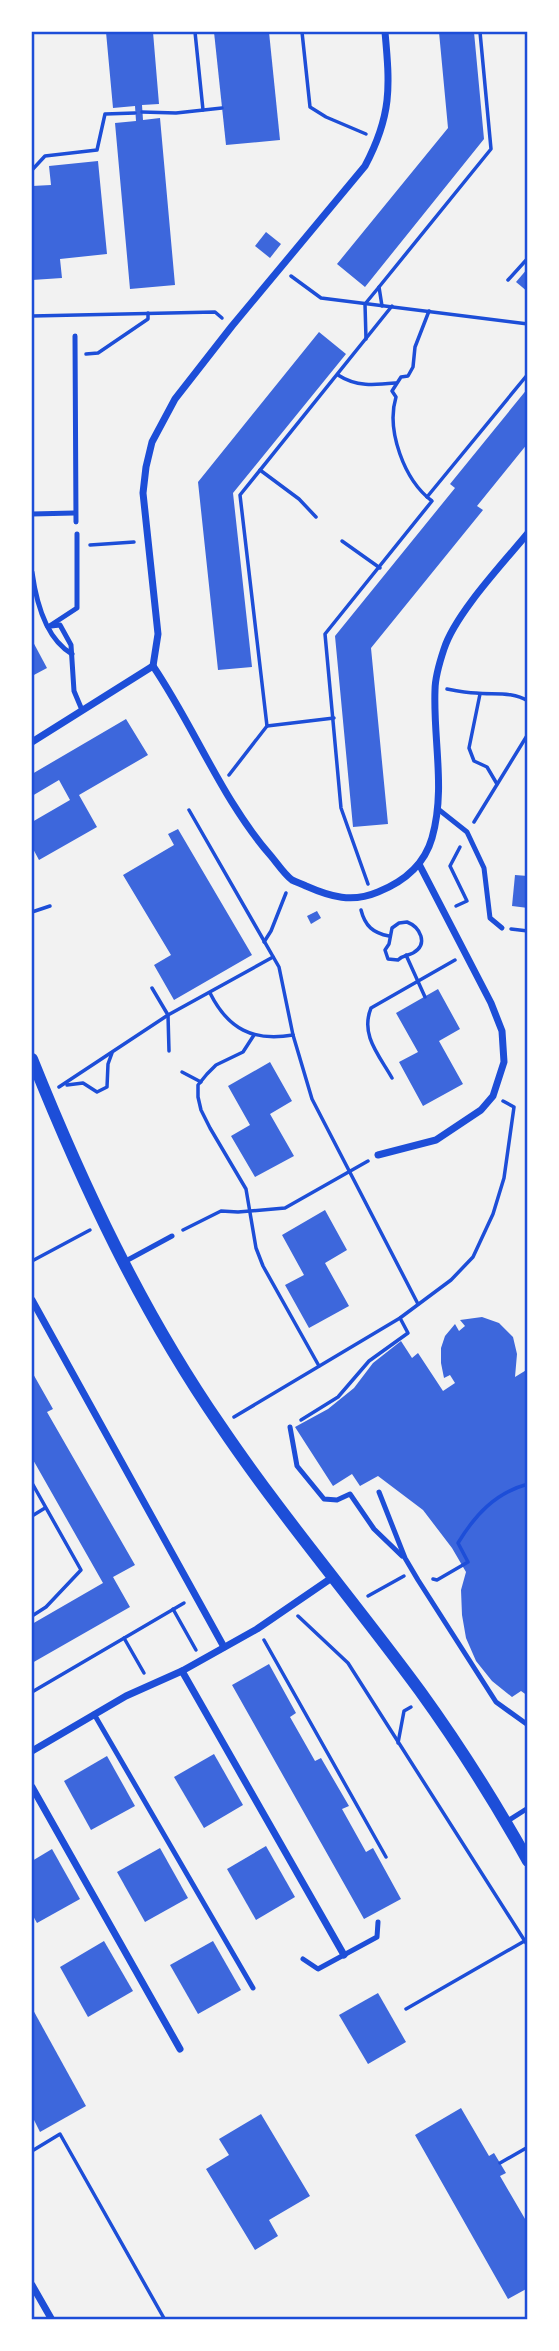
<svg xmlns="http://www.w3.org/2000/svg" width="559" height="2351" font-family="Helvetica,sans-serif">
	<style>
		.building { fill: #3d67dc }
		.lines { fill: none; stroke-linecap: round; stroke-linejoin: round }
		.path { stroke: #1d4ed8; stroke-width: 3.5 }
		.service { stroke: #1d4ed8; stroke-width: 5 }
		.minor { stroke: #1d4ed8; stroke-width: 7 }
		.tertiary { stroke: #1d4ed8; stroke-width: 12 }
		.neatline { fill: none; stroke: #1d4ed8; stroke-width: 2.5 }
	</style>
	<rect width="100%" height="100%" fill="#f2f2f2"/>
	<g class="building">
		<polygon points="106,32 153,32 159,104 142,105 143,120 160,118 175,285 130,289 115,123 136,121 135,106 113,108"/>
		<polygon points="214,32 269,32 280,140 226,145"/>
		<polygon points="439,32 474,32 484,139 365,287 337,264 448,128"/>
		<polygon points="98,161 107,254 60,259 62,278 32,280 32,186 51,185 49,166"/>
		<polygon points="266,232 281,244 270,258 255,246"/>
		<polygon points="528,268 528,292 516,282"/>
		<polygon points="319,332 346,354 233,493 252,667 218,670 198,482"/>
		<polygon points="528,388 528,443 477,506 483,510 371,648 388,824 353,827 335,636 455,488 450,484"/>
		<polygon points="32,640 47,668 32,676"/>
		<polygon points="126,719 148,755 79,795 97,827 39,860 32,847 32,822 70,800 59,780 32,796 32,774"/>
		<polygon points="178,829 252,955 174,1000 154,965 171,955 123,875 174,845 168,834"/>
		<polygon points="515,875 528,876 528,908 512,906"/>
		<polygon points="317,911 321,918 311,924 307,916"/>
		<polygon points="438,989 460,1029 439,1041 463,1084 423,1106 399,1062 418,1052 396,1013"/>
		<polygon points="270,1062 292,1101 270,1114 294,1156 255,1177 231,1136 250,1125 228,1086"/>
		<polygon points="325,1210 347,1250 325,1263 349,1306 309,1328 285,1285 304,1275 282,1235"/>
		<polygon points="482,1317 499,1323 513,1337 517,1354 515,1377 528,1369 528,1696 521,1691 512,1697 492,1681 476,1661 466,1638 462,1615 461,1590 466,1572 452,1548 423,1510 378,1476 360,1486 352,1474 333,1486 295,1427 328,1409 354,1388 373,1363 401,1341 412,1358 418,1353 443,1391 455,1383 450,1375 444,1378 441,1363 441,1348 445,1336 455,1324 459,1331 465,1326 460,1320"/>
		<polygon points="32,1372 53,1409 47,1412 135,1565 113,1577 130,1607 32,1663 32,1624 103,1583 32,1458"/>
		<polygon points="269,1664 296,1713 290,1717 315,1761 321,1758 349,1806 342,1809 366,1852 373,1848 401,1899 364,1919 232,1685"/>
		<polygon points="214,1754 243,1805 204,1828 174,1777"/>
		<polygon points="107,1756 135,1806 91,1830 64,1781"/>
		<polygon points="266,1846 295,1897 256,1920 227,1869"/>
		<polygon points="160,1848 188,1898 145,1922 117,1872"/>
		<polygon points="52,1849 80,1899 37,1923 32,1914 32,1861"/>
		<polygon points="104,1941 133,1991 88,2017 60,1967"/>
		<polygon points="213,1941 241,1990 198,2014 170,1965"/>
		<polygon points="378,1993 406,2042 368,2064 339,2015"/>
		<polygon points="32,2008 86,2106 40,2132 32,2116"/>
		<polygon points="461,2108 489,2156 494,2153 506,2173 500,2176 528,2224 528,2288 508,2299 415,2135"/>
		<polygon points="261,2114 310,2196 269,2220 278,2236 255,2250 206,2169 229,2155 219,2139"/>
	</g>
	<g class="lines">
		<g class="path">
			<polyline points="195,32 203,110"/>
			<polyline points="302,32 310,107 326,117 366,134"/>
			<polyline points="142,112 176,113 222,108"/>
			<polyline points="32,170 45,156 97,150 105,114 135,113"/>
			<polyline points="291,276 321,298 528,324"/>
			<polyline points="508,280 528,258"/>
			<polyline points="382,306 379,287 491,149 480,32"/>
			<polyline points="32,316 215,312 222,318"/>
			<polyline points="366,339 365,304 379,287"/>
			<polyline points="86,354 98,353 148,319 148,313"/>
			<path d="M338 375C356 387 375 385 396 383"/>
			<polyline points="260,470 299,499 316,517"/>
			<polyline points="427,497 528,374"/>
			<polyline points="342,541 380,568"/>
			<polyline points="90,545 134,542"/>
			<path d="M447 689C457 691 467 693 476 693 493 695 512 691 528 701"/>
			<polyline points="480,694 469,748 474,761 487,767 497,784"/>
			<polyline points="267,726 334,718"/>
			<polyline points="229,775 267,726 240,495 392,306"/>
			<polyline points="189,810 279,967 293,1035 312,1099 418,1304"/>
			<polyline points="474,822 528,734"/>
			<path d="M368 884 341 808 325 634 432 501C404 480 386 430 396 397L392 391 401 377 408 376 413 367 415 347 429 311"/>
			<polyline points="456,906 467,901 450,866 460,847"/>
			<path d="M361 910C365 926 373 933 389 936"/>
			<polyline points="32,912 50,906"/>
			<path d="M407 922C420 927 429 944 413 953 407 956 403 955 398 960L388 959 385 950 389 944 392 928 399 923Z"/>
			<polyline points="511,929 528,931"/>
			<polyline points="264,942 271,931 286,893"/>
			<polyline points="406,955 425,997"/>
			<polyline points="152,988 168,1015 273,957"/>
			<path d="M210 993C228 1029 253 1042 293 1035"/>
			<polyline points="168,1015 169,1051"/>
			<polyline points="254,1035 243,1052 216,1065 207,1074 198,1085 198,1097 201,1110 210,1128 246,1189 256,1248 263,1266 319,1366"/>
			<polyline points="182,1072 201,1082"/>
			<path d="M392 1078C379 1055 360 1035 371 1008L455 960"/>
			<polyline points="67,1085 83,1083 97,1092 107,1087 108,1064 112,1053"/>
			<polyline points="59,1087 168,1015"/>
			<polyline points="183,1230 221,1211 238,1212 285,1208 368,1161"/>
			<polyline points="32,1261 90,1230"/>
			<polyline points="234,1417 400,1318 451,1280 473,1257 493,1214 504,1178 514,1107 503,1101"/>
			<polyline points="301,1420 338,1397 369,1361 408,1333 400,1318"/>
			<polyline points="32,1483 81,1570 46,1607 32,1616"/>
			<polyline points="32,1516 45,1508"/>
			<path d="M433 1579 437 1580 468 1562 458 1543C475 1515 495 1493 528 1484"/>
			<polyline points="368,1596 404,1576"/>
			<polyline points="173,1609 196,1650"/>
			<polyline points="298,1616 348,1663 528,1946"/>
			<polyline points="124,1638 144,1673"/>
			<polyline points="264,1640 386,1857"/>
			<polyline points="32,1692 184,1603"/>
			<polyline points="398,1743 404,1711 411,1707"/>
			<polyline points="406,2009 528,1939"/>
			<polyline points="32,2151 60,2134 165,2320"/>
			<polyline points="500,2163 528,2147"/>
		</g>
		<g class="service">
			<polyline points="75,336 76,522"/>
			<polyline points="32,514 74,513"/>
			<path d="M32 572C36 601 46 639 72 654"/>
			<polyline points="51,626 60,625 71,645 74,691 82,710"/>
			<polyline points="48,627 77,608 77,534"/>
			<polyline points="438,809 467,832 484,868 490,918 502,928"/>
			<polyline points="124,1262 172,1236"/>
			<polyline points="290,1427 297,1466 324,1499 337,1500 350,1494 374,1529 402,1556"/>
			<polyline points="379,1492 405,1558 418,1580 496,1702 528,1725"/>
			<polyline points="94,1714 253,1988"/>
			<polyline points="506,1822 528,1808"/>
			<polyline points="303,1959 318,1969 377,1937 378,1922"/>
		</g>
		<g class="minor">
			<path d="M153 666C195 728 222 800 271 856 277 863 284 874 292 880 296 882 302 884 306 886 331 897 352 903 378 892 403 882 424 866 432 838 446 789 433 740 435 690 435 677 440 661 444 649 455 614 504 562 528 533"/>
			<path d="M153 666 158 634 143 493 146 467 152 442 175 399 232 326 365 166C392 115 390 87 385 32"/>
			<polyline points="32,742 153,666"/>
			<polyline points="378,1155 436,1140 481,1110 493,1096 504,1062 502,1031 491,1003 419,864"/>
			<polyline points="32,1300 224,1647"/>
			<polyline points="182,1671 344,1955"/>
			<polyline points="32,1751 126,1696 182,1671 257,1629 333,1577"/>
			<polyline points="32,1787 180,2049"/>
			<polyline points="32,2285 52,2320"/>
		</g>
		<path class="tertiary" d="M32 1059C83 1186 142 1312 220 1425 282 1517 354 1601 420 1691 459 1745 495 1802 528 1861"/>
	</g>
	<rect width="559" height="2351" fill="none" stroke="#ffffff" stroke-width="66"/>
	<rect x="33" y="33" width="493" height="2285" class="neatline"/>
</svg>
